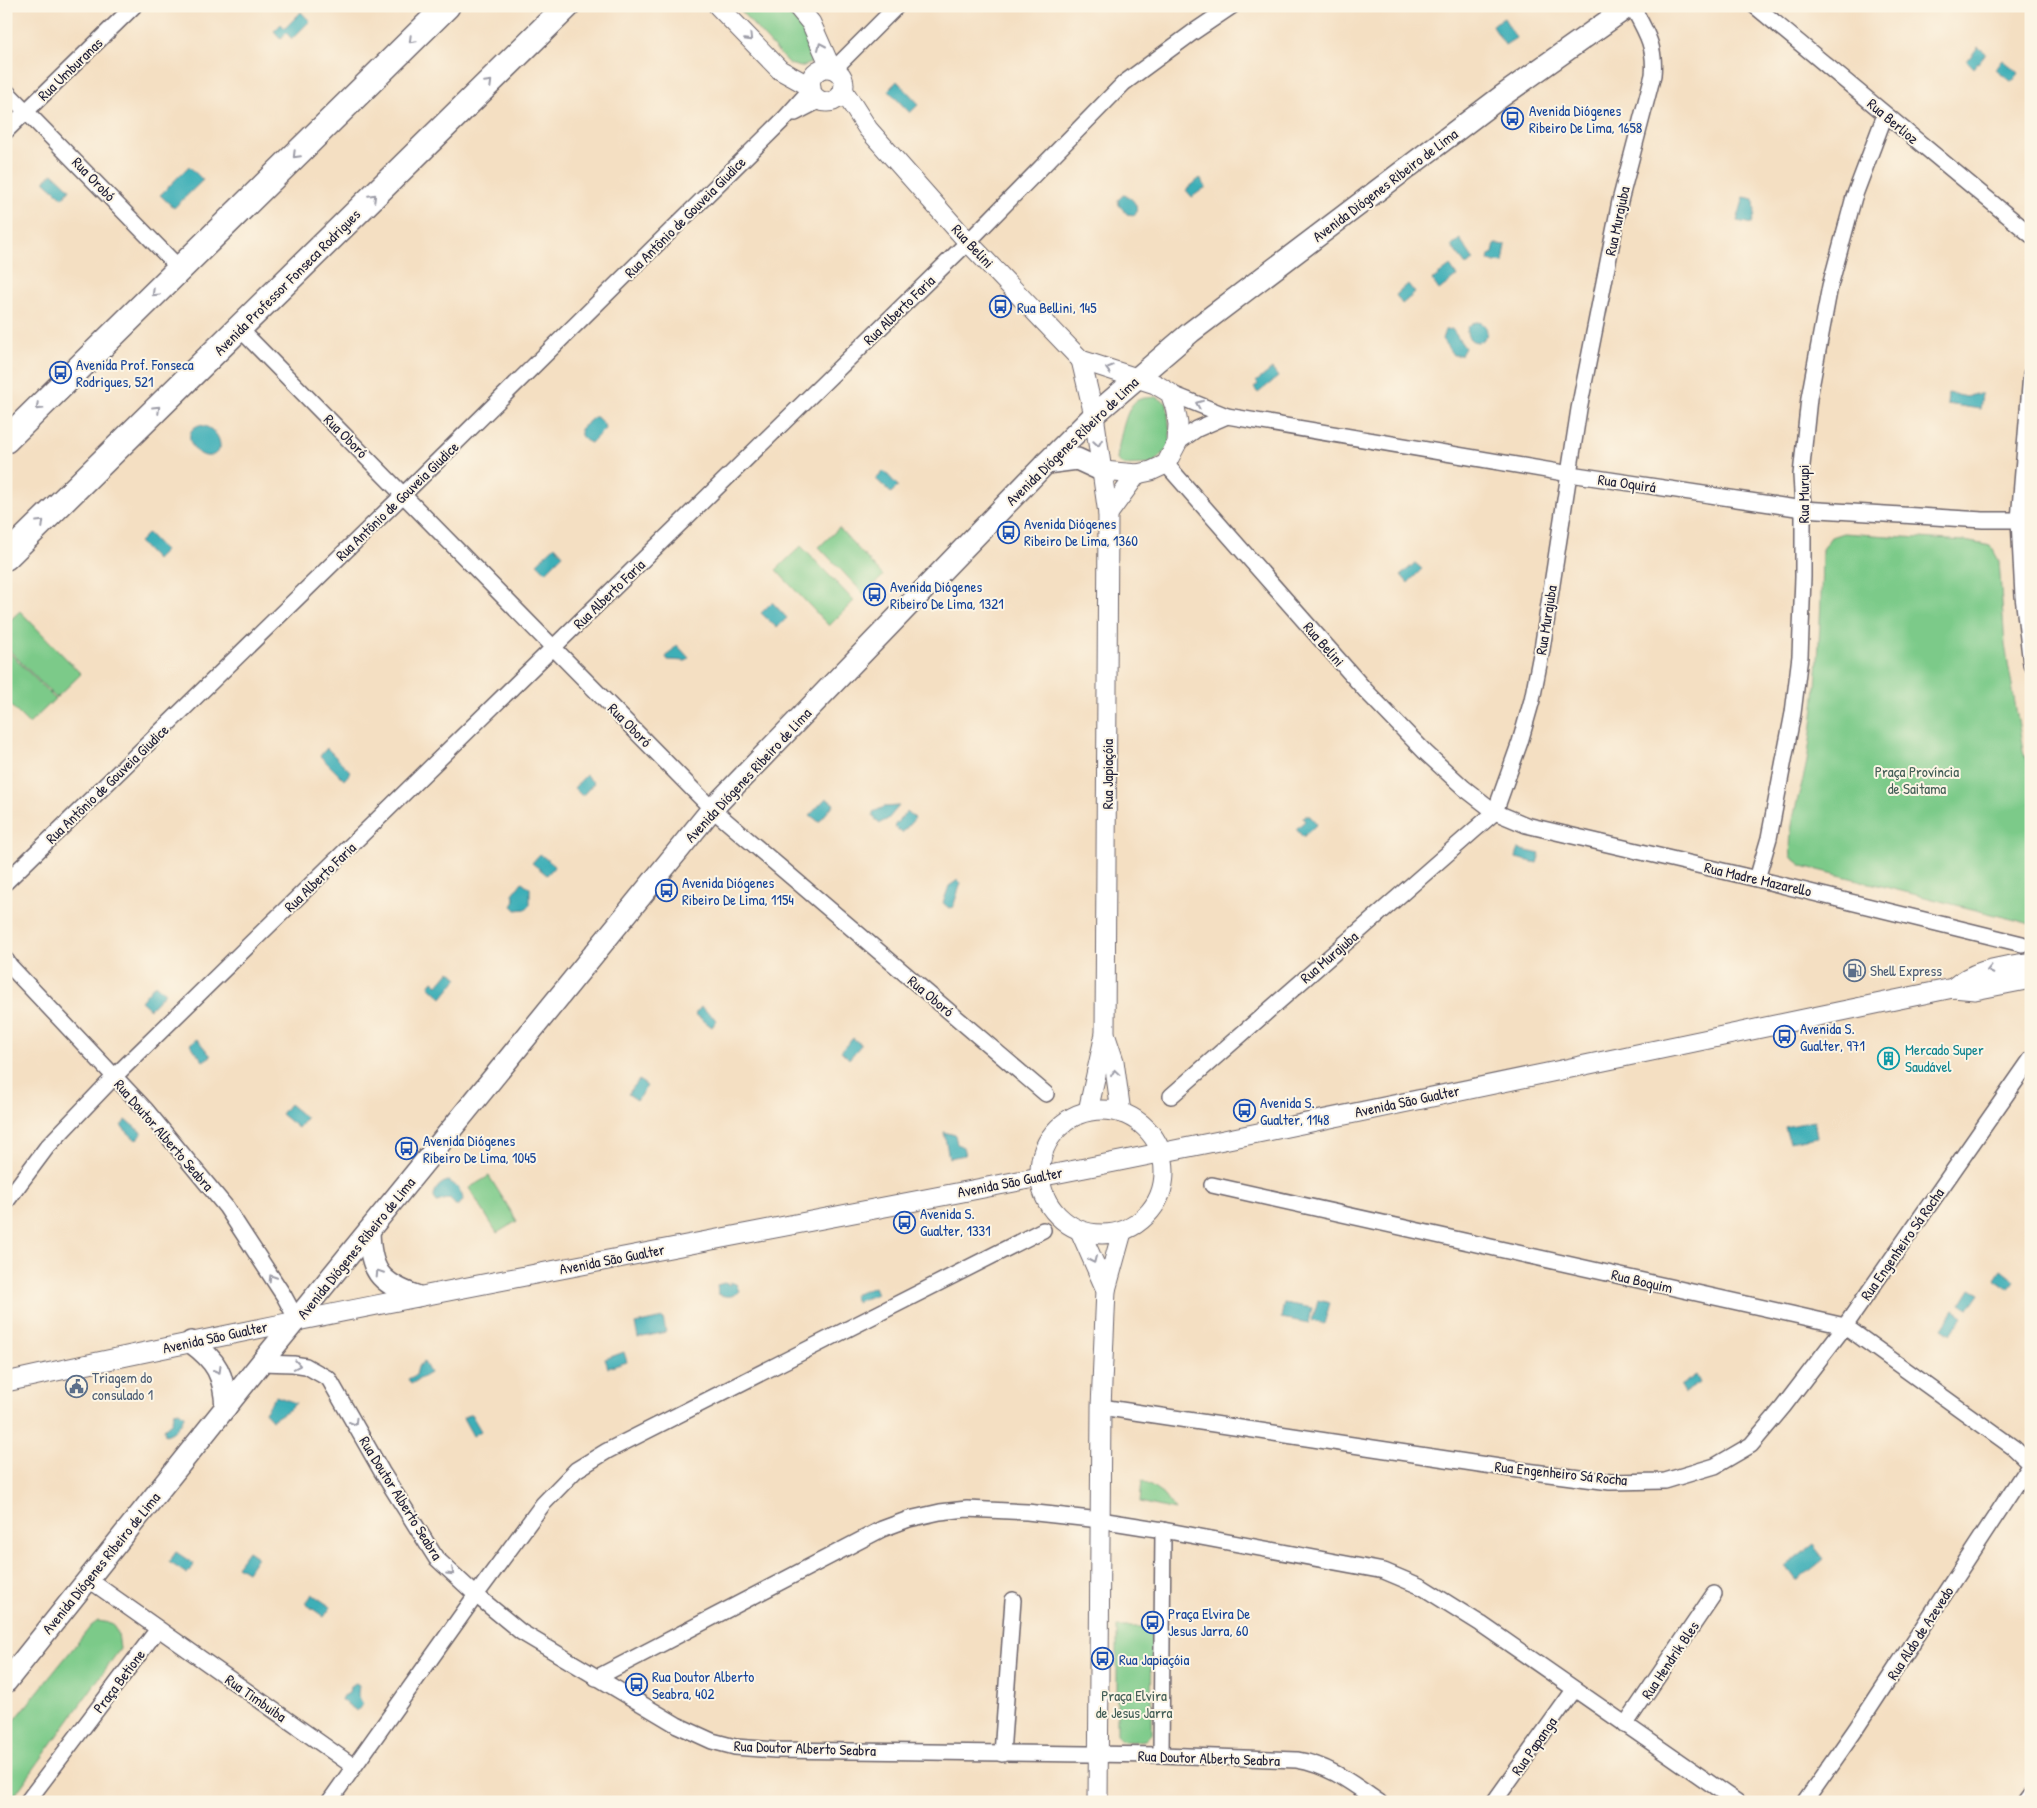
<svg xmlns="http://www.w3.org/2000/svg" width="2037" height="1808" font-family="'Patrick Hand',sans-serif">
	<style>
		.green { fill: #7cca89; stroke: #4f7662 }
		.water { fill: #3eafb7; stroke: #306879 }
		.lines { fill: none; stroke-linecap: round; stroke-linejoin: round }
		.minor-casing { stroke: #6c646a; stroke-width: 18 }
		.tertiary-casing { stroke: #6c646a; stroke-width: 21 }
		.secondary-casing { stroke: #6c646a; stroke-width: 24 }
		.trunk-casing { stroke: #6c646a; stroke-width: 28 }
		.minor { stroke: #fff; stroke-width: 15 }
		.tertiary { stroke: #fff; stroke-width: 19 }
		.secondary { stroke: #fff; stroke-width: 21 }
		.trunk { stroke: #fff; stroke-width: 25 }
		.oneway { stroke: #9c9ca7 }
		.labels { text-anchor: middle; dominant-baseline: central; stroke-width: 4; stroke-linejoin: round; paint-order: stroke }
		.street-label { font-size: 15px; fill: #22223b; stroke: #fcf5e5 }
		.transit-label { font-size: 15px; fill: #164399; stroke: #fcf5e5; text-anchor: start }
		.park-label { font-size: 15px; fill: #425d56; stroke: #fcf5e5 }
		.service-label { font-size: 15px; fill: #4e5e75; stroke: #fcf5e5; text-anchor: start }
		.culture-label { font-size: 15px; fill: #0d838f; stroke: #fcf5e5; text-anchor: start }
	</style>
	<rect width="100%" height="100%" fill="#fcf5e5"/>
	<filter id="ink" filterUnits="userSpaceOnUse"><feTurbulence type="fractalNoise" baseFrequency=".02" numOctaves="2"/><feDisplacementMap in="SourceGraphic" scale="10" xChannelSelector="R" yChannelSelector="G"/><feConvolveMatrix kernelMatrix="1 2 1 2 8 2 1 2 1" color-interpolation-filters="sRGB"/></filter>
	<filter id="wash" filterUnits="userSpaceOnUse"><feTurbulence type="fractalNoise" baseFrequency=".0096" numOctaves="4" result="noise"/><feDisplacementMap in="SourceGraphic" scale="20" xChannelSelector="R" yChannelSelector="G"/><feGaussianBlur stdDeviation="1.12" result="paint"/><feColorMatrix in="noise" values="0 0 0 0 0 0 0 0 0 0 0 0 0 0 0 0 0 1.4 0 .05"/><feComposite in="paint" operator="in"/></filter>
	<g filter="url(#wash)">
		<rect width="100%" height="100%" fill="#f4dfc2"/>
		<g class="green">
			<path d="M736 6H781C794 21 823 42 811 63L801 67 789 64Z"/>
			<path d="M1156 397 1167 403 1171 446 1152 464 1123 465 1117 460C1118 447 1125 408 1136 401 1142 397 1150 398 1156 397Z"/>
			<polygon points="839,528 883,576 864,594 819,547"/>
			<path d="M1843 533 1965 541 1991 546 1999 561 2005 645 2023 750 2031 777V924L1803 866 1791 857C1787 825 1801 793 1807 761 1818 691 1821 620 1822 549L1831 537Z"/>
			<polygon points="801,546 854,601 829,626 776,570"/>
			<polygon points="20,611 81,674 56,698 6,647 6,624"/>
			<polygon points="6,649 55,699 29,724 6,701"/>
			<polygon points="489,1176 517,1221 497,1233 469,1188"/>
			<polygon points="1142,1480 1165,1496 1175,1510 1140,1502"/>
			<polygon points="98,1621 111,1623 118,1633 120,1649 10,1802 6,1802 6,1731 91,1626"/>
			<path d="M1117 1627H1152L1151 1734 1145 1740C1136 1741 1123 1745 1117 1735Z"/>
		</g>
		<g class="water">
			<polygon points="301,12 310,21 292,39 286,33 281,39 274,31 281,24 285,28"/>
			<polygon points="1504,18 1516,38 1505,45 1492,25"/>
			<polygon points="1978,47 1986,53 1974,68 1967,61"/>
			<polygon points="2003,60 2019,73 2012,82 1996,69"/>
			<polygon points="897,81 919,104 910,113 888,90"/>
			<polygon points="189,166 203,180 174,208 160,195"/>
			<polygon points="53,173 70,189 63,198 45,182 45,180"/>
			<polygon points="1200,178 1206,187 1192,197 1186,190"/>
			<path d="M1123 195C1132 196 1140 207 1135 215L1127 214 1119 205 1118 200Z"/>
			<polygon points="1744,197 1754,199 1755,214 1752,224 1737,221"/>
			<polygon points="1460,239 1474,260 1466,265 1451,246"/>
			<polygon points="1495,244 1506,245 1503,263 1488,261 1489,255 1493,253"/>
			<polygon points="1450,266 1457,276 1439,290 1432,280"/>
			<polygon points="1408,284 1415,293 1402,304 1396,295"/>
			<circle cx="1477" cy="332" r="10"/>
			<polygon points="1452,329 1465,348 1461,355 1453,355 1442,339 1445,330"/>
			<polygon points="1272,369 1278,377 1258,393 1254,388 1258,384 1256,382"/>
			<polygon points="1948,393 1967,397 1975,394 1982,394 1980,409 1947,404"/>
			<path d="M594 417H597L604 424 605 429 591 443C584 440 580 437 580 429Z"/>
			<path d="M199 425C211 426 221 436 220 448 206 473 174 434 199 425Z"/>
			<polygon points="884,471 898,486 891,493 876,479"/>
			<polygon points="148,533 165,551 156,560 139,542"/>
			<polygon points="555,546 563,555 546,572 537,563"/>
			<polygon points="1415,563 1422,569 1408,583 1401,575"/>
			<polygon points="772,602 787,618 777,628 761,613"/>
			<polygon points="677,645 689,658 686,661 668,660 666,657"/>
			<polygon points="327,748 351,772 344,780 320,756"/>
			<polygon points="586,775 594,783 582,796 574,788"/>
			<polygon points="826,798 834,804 819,822 810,815"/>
			<polygon points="899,806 888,819 880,823 873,817 873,812 884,807"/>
			<polygon points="907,811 915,818 902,833 894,826"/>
			<polygon points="1305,816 1310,816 1317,824 1303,837 1296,829 1305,821 1303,818"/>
			<polygon points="1518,849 1540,854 1537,863 1516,858"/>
			<polygon points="540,854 555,866 547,875 532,863"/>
			<polygon points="958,880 961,883 953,907 949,908 943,903 949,886"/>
			<polygon points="522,882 530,888 530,905 526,909 516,910 512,906 515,901 513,894"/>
			<polygon points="450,971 458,978 442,998 429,986 433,981 438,985"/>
			<polygon points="155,984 165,993 150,1009 141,1001"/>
			<polygon points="701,1007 717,1020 712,1027 695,1014"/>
			<polygon points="853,1038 861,1045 849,1059 841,1051"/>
			<polygon points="197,1039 211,1056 203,1061 190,1044"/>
			<polygon points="639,1080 647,1086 637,1100 628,1094"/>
			<polygon points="289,1104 306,1118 298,1128 281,1114"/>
			<polygon points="126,1120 142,1133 136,1140 121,1126"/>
			<polygon points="1814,1121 1817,1137 1789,1142 1785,1127"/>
			<polygon points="944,1132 955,1135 957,1144 963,1147 965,1155 949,1158"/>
			<path d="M448 1181C456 1184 463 1192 463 1201L459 1205H455L450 1198 437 1202 434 1198C434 1189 440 1183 448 1181Z"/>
			<polygon points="2001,1270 2014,1280 2009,1289 1995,1279"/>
			<path d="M730 1282 736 1284 739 1291C733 1298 726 1297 718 1294L717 1285 724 1283 730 1285Z"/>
			<polygon points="874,1287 877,1294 856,1302 853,1295"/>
			<polygon points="1971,1288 1980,1293 1969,1309 1961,1304"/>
			<polygon points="1318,1300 1330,1303 1324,1324 1312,1321"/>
			<polygon points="1284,1303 1312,1308 1309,1323 1281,1318"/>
			<polygon points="1954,1310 1963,1316 1951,1334 1942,1328"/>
			<polygon points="663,1318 666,1332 638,1338 635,1324"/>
			<polygon points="624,1352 627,1362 608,1368 605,1359"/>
			<polygon points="424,1362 430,1373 411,1384 408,1379 416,1375 418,1367"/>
			<polygon points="1696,1375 1700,1383 1684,1393 1680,1386"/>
			<polygon points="276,1396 296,1403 290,1409 272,1420 265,1412"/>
			<path d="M179 1411 184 1415C183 1423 174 1434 165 1435L164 1429 171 1423 174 1412Z"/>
			<polygon points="471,1414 481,1431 473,1436 463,1418"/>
			<polygon points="1813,1545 1824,1559 1797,1581 1786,1566"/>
			<polygon points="248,1551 257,1557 247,1572 237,1566"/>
			<polygon points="176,1552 194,1564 187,1574 169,1562"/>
			<polygon points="312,1594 331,1607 324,1617 306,1604"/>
			<polygon points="356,1683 359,1685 358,1695 363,1704 357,1711 341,1700 342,1697 349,1693 350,1686"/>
		</g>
	</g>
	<g filter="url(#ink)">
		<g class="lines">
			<defs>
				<g id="minor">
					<polyline points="1755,6 2031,235"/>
					<polyline points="834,69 897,6"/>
					<polyline points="6,91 180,269"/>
					<polyline points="795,113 820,100"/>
					<polyline points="6,131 134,6"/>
					<polyline points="240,329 712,809 1046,1094"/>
					<polyline points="2031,374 2019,520 2023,596 2031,664"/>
					<polyline points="1170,393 1227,416 1570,474 1803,509 1983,520 2031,520"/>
					<polyline points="1177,443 1197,429 1227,416"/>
					<polyline points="1166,464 1366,691 1425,752 1464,788 1495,812 1526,825 1757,879 2022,944"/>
					<polyline points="1757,879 1769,838 1793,713 1800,656 1803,577 1803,509 1801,475 1809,398 1830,286 1854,197 1885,115"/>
					<polyline points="6,882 404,494 785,118 811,89"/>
					<polyline points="6,960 10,966 146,1110 226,1207 284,1296 297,1320"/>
					<path d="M1171 1096 1495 812 1520 742 1532 700 1542 649 1579 409 1620 201 1653 75C1656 46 1645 30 1632 6"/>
					<polyline points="1212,1185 1845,1326 2014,1448 2031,1464"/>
					<polyline points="6,1202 47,1147 114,1077 968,242 1124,83 1192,33 1232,6"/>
					<path d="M261 1363 293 1364 306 1366 329 1379 382 1472 436 1558 476 1595 521 1632 677 1725 712 1741 735 1747 775 1750 1161 1755 1297 1760C1329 1765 1353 1784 1379 1802"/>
					<polyline points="1101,1407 1526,1471 1610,1482 1665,1481 1715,1466 1751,1445 1783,1407 1845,1326 2031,1059"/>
					<polyline points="88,1579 353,1766"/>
					<polyline points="596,1678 882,1529 909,1519 940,1512 967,1509 1027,1512 1100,1520 1163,1530 1384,1571 1422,1587 1481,1624 1737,1802"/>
					<polyline points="1625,1725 1714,1594"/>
					<polyline points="1002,1754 1013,1600"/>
					<polyline points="1161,1755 1163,1530"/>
					<polyline points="27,1802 158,1629"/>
					<polyline points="329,1802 476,1595 543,1504 576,1470 607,1451 1043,1230"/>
					<polyline points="1494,1802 1574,1690"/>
					<polyline points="1805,1802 1856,1729 2031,1462"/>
					<polyline points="2025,1802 2031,1794"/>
				</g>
				<g id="tertiary">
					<polyline points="718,6 780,70 811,87"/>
					<polyline points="797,6 811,23 831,68"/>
					<circle cx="827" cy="85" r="17"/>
					<polyline points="843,90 868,129 968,242 1081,360 1155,384 1170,393 1175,407 1178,424 1177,443 1166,464 1151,471 1137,474 1103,471"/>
					<polyline points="1081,360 1094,415 1108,514 1105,1034 1088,1111"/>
					<polyline points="1108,514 1137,474"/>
					<path d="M1953 988C1976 968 2002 967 2031 962"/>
					<polyline points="1105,1034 1114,1061 1121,1113"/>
					<circle cx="1102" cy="1172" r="62"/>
					<polyline points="1080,1231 1106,1290"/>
					<path d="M6 1382C348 1307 691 1245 1034 1178 1341 1118 1647 1051 1953 988L1975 990 2031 979"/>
					<polyline points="1098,1802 1101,1407 1106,1290 1122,1232"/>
				</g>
				<g id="secondary">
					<polyline points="1046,463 1077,459 1103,471"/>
					<path d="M369 1231C370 1270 379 1283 416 1296"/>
					<path d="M191 1342C217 1361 224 1375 226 1407"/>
					<polyline points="6,1682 261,1363 712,809 1046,463 1094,415 1191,332 1502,96 1629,6"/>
				</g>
				<g id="trunk">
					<polyline points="6,440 447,6"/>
					<polyline points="6,557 567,6"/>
				</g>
			</defs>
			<use href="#minor" class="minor-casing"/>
			<use href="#tertiary" class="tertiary-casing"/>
			<use href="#secondary" class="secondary-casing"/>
			<use href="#trunk" class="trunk-casing"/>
			<use href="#minor" class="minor"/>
			<use href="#tertiary" class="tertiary"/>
			<use href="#secondary" class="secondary"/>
			<use href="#trunk" class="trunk"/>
		</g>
		<defs><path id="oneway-chevron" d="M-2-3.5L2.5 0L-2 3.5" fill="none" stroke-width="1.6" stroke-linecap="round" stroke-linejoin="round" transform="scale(1.25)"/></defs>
		<g class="oneway">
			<use href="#oneway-chevron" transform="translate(749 38) rotate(46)"/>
			<use href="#oneway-chevron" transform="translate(412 40) rotate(135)"/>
			<use href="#oneway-chevron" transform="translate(821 46) rotate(-114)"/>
			<use href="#oneway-chevron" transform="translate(489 83) rotate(-45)"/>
			<use href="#oneway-chevron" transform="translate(296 155) rotate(135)"/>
			<use href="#oneway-chevron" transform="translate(373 197) rotate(-45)"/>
			<use href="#oneway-chevron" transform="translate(155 293) rotate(136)"/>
			<use href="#oneway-chevron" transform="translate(1109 369) rotate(-163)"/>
			<use href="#oneway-chevron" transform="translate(1199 404) rotate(-158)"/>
			<use href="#oneway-chevron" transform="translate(39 407) rotate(136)"/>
			<use href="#oneway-chevron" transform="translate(157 409) rotate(-44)"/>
			<use href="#oneway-chevron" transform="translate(1098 443) rotate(81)"/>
			<use href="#oneway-chevron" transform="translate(41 523) rotate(-44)"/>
			<use href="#oneway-chevron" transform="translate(1990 970) rotate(168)"/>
			<use href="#oneway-chevron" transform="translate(1115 1073) rotate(-98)"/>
			<use href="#oneway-chevron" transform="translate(1093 1260) rotate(66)"/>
			<use href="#oneway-chevron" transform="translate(379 1273) rotate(-123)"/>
			<use href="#oneway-chevron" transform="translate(272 1278) rotate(-122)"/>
			<use href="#oneway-chevron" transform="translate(297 1365) rotate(10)"/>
			<use href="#oneway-chevron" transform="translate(218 1370) rotate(60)"/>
			<use href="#oneway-chevron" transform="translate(354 1422) rotate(60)"/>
			<use href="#oneway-chevron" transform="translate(451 1572) rotate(43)"/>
		</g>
	</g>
	<defs>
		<symbol id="bus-ring" viewBox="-11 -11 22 22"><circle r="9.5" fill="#fcf5e5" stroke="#1a4fb4" stroke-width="1.5"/><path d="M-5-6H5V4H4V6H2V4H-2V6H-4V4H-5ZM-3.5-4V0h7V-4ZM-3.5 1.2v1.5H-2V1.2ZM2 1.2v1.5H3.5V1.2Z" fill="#1a4fb4"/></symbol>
		<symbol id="fuel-ring" viewBox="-11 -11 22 22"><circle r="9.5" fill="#fcf5e5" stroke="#5c6f8a" stroke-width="1.5"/><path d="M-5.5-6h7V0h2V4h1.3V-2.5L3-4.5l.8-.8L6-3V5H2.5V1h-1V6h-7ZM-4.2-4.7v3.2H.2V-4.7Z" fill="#5c6f8a"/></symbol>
		<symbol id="building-ring" viewBox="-11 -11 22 22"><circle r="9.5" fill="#fcf5e5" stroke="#0f9aa8" stroke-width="1.5"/><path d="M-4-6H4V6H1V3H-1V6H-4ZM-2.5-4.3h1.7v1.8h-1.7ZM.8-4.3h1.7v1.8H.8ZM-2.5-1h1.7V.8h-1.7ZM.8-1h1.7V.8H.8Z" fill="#0f9aa8"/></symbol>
		<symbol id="civic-ring" viewBox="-11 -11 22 22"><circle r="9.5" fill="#fcf5e5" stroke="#5c6f8a" stroke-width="1.5"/><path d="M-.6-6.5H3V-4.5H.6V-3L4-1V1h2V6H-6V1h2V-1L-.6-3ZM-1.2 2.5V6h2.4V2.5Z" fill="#5c6f8a"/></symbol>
	</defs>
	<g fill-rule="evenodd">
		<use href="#bus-ring" x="1500" y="106" width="25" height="25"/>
		<use href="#bus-ring" x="988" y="294" width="25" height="25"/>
		<use href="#bus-ring" x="48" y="360" width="25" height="25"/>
		<use href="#bus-ring" x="996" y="520" width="25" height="25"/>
		<use href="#bus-ring" x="862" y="582" width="25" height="25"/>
		<use href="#bus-ring" x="654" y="878" width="25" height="25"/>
		<use href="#fuel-ring" x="1842" y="958" width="25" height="25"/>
		<use href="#bus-ring" x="1772" y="1024" width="25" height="25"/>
		<use href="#building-ring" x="1876" y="1046" width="25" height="25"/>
		<use href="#bus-ring" x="1232" y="1098" width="25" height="25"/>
		<use href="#bus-ring" x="394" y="1136" width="25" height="25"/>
		<use href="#bus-ring" x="892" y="1210" width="25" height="25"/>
		<use href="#civic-ring" x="64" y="1374" width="25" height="25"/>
		<use href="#bus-ring" x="1140" y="1610" width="25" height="25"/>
		<use href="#bus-ring" x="1090" y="1646" width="25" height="25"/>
		<use href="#bus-ring" x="624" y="1672" width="25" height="25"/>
	</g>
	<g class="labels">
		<g class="street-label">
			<text transform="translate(70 69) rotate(-44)">Rua Umburanas</text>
			<text transform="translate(1893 121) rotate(40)">Rua Berlioz</text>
			<text transform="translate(94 179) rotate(46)">Rua Orobó</text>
			<text transform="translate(1385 185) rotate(-37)">Avenida Diógenes Ribeiro de Lima</text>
			<text transform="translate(685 217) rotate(-45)">Rua Antônio de Gouveia Giudice</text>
			<text transform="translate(1617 221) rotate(-78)">Rua Murajuba</text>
			<text transform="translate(973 246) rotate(47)">Rua Belini</text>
			<text transform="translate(287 282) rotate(-45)">Avenida Professor Fonseca Rodrigues</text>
			<text transform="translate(899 310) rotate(-44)">Rua Alberto Faria</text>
			<text transform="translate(346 436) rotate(45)">Rua Oboró</text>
			<text transform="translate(1072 441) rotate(-44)">Avenida Diógenes Ribeiro de Lima</text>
			<text transform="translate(1627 483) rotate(8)">Rua Oquirá</text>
			<text transform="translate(1803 494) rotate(-90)">Rua Murupi</text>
			<text transform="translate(397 501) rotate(-44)">Rua Antônio de Gouveia Giudice</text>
			<text transform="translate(609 594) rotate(-44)">Rua Alberto Faria</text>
			<text transform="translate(1546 620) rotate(-81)">Rua Murajuba</text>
			<text transform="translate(1324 644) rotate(49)">Rua Belini</text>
			<text transform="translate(630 725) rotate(45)">Rua Oboró</text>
			<text transform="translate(1107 774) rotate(-90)">Rua Japiaçóia</text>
			<text transform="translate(748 775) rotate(-47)">Avenida Diógenes Ribeiro de Lima</text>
			<text transform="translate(107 784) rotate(-44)">Rua Antônio de Gouveia Giudice</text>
			<text transform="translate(320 877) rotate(-44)">Rua Alberto Faria</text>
			<text transform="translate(1758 879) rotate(13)">Rua Madre Mazarello</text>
			<text transform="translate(1329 957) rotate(-41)">Rua Murajuba</text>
			<text transform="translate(931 996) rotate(40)">Rua Oboró</text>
			<text transform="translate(1407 1101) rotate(-12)">Avenida São Gualter</text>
			<text transform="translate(164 1135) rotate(49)">Rua Doutor Alberto Seabra</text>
			<text transform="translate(1010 1182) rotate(-11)">Avenida São Gualter</text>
			<text transform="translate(1902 1244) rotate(-55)">Rua Engenheiro Sá Rocha</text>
			<text transform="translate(356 1248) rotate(-51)">Avenida Diógenes Ribeiro de Lima</text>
			<text transform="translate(612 1259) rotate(-11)">Avenida São Gualter</text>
			<text transform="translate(1642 1281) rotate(13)">Rua Boquim</text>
			<text transform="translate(215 1337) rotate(-12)">Avenida São Gualter</text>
			<text transform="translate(1561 1473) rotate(6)">Rua Engenheiro Sá Rocha</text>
			<text transform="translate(401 1498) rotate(58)">Rua Doutor Alberto Seabra</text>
			<text transform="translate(101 1563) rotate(-51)">Avenida Diógenes Ribeiro de Lima</text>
			<text transform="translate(1920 1633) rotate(-57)">Rua Aldo de Azevedo</text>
			<text transform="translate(1670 1660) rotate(-56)">Rua Hendrik Bles</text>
			<text transform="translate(119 1681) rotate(-53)">Praça Betione</text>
			<text transform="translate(256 1698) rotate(35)">Rua Timbuiba</text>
			<text transform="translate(1534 1746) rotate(-55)">Rua Papanga</text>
			<text transform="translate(805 1748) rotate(2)">Rua Doutor Alberto Seabra</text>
			<text transform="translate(1209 1758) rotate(2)">Rua Doutor Alberto Seabra</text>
		</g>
		<g class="transit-label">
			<text x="1529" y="110">Avenida Diógenes<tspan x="1529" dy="17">Ribeiro De Lima, 1658</tspan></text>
			<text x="1017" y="307">Rua Bellini, 145</text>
			<text x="76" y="364">Avenida Prof. Fonseca<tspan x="76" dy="17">Rodrigues, 521</tspan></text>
			<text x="1024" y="523">Avenida Diógenes<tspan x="1024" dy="17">Ribeiro De Lima, 1360</tspan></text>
			<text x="890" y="586">Avenida Diógenes<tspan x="890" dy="17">Ribeiro De Lima, 1321</tspan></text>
			<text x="682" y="882">Avenida Diógenes<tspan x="682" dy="17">Ribeiro De Lima, 1154</tspan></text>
			<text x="1800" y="1028">Avenida S.<tspan x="1800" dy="17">Gualter, 971</tspan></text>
			<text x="1260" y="1102">Avenida S.<tspan x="1260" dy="17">Gualter, 1148</tspan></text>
			<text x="423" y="1140">Avenida Diógenes<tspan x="423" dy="17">Ribeiro De Lima, 1045</tspan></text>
			<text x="920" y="1213">Avenida S.<tspan x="920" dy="17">Gualter, 1331</tspan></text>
			<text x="1168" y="1613">Praça Elvira De<tspan x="1168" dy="17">Jesus Jarra, 60</tspan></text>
			<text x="1119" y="1659">Rua Japiaçóia</text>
			<text x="652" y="1676">Rua Doutor Alberto<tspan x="652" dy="17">Seabra, 402</tspan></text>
		</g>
		<g class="park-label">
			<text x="1917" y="771">Praça Província<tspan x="1917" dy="17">de Saitama</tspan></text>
			<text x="1134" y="1695">Praça Elvira<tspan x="1134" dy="17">de Jesus Jarra</tspan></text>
		</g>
		<g class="service-label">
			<text x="1870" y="970">Shell Express</text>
			<text x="92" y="1377">Triagem do<tspan x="92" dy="17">consulado 1</tspan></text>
		</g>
		<g class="culture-label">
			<text x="1905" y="1049">Mercado Super<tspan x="1905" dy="17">Saudável</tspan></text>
		</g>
	</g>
	<rect width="2037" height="1808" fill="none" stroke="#fcf5e5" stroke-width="25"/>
</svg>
